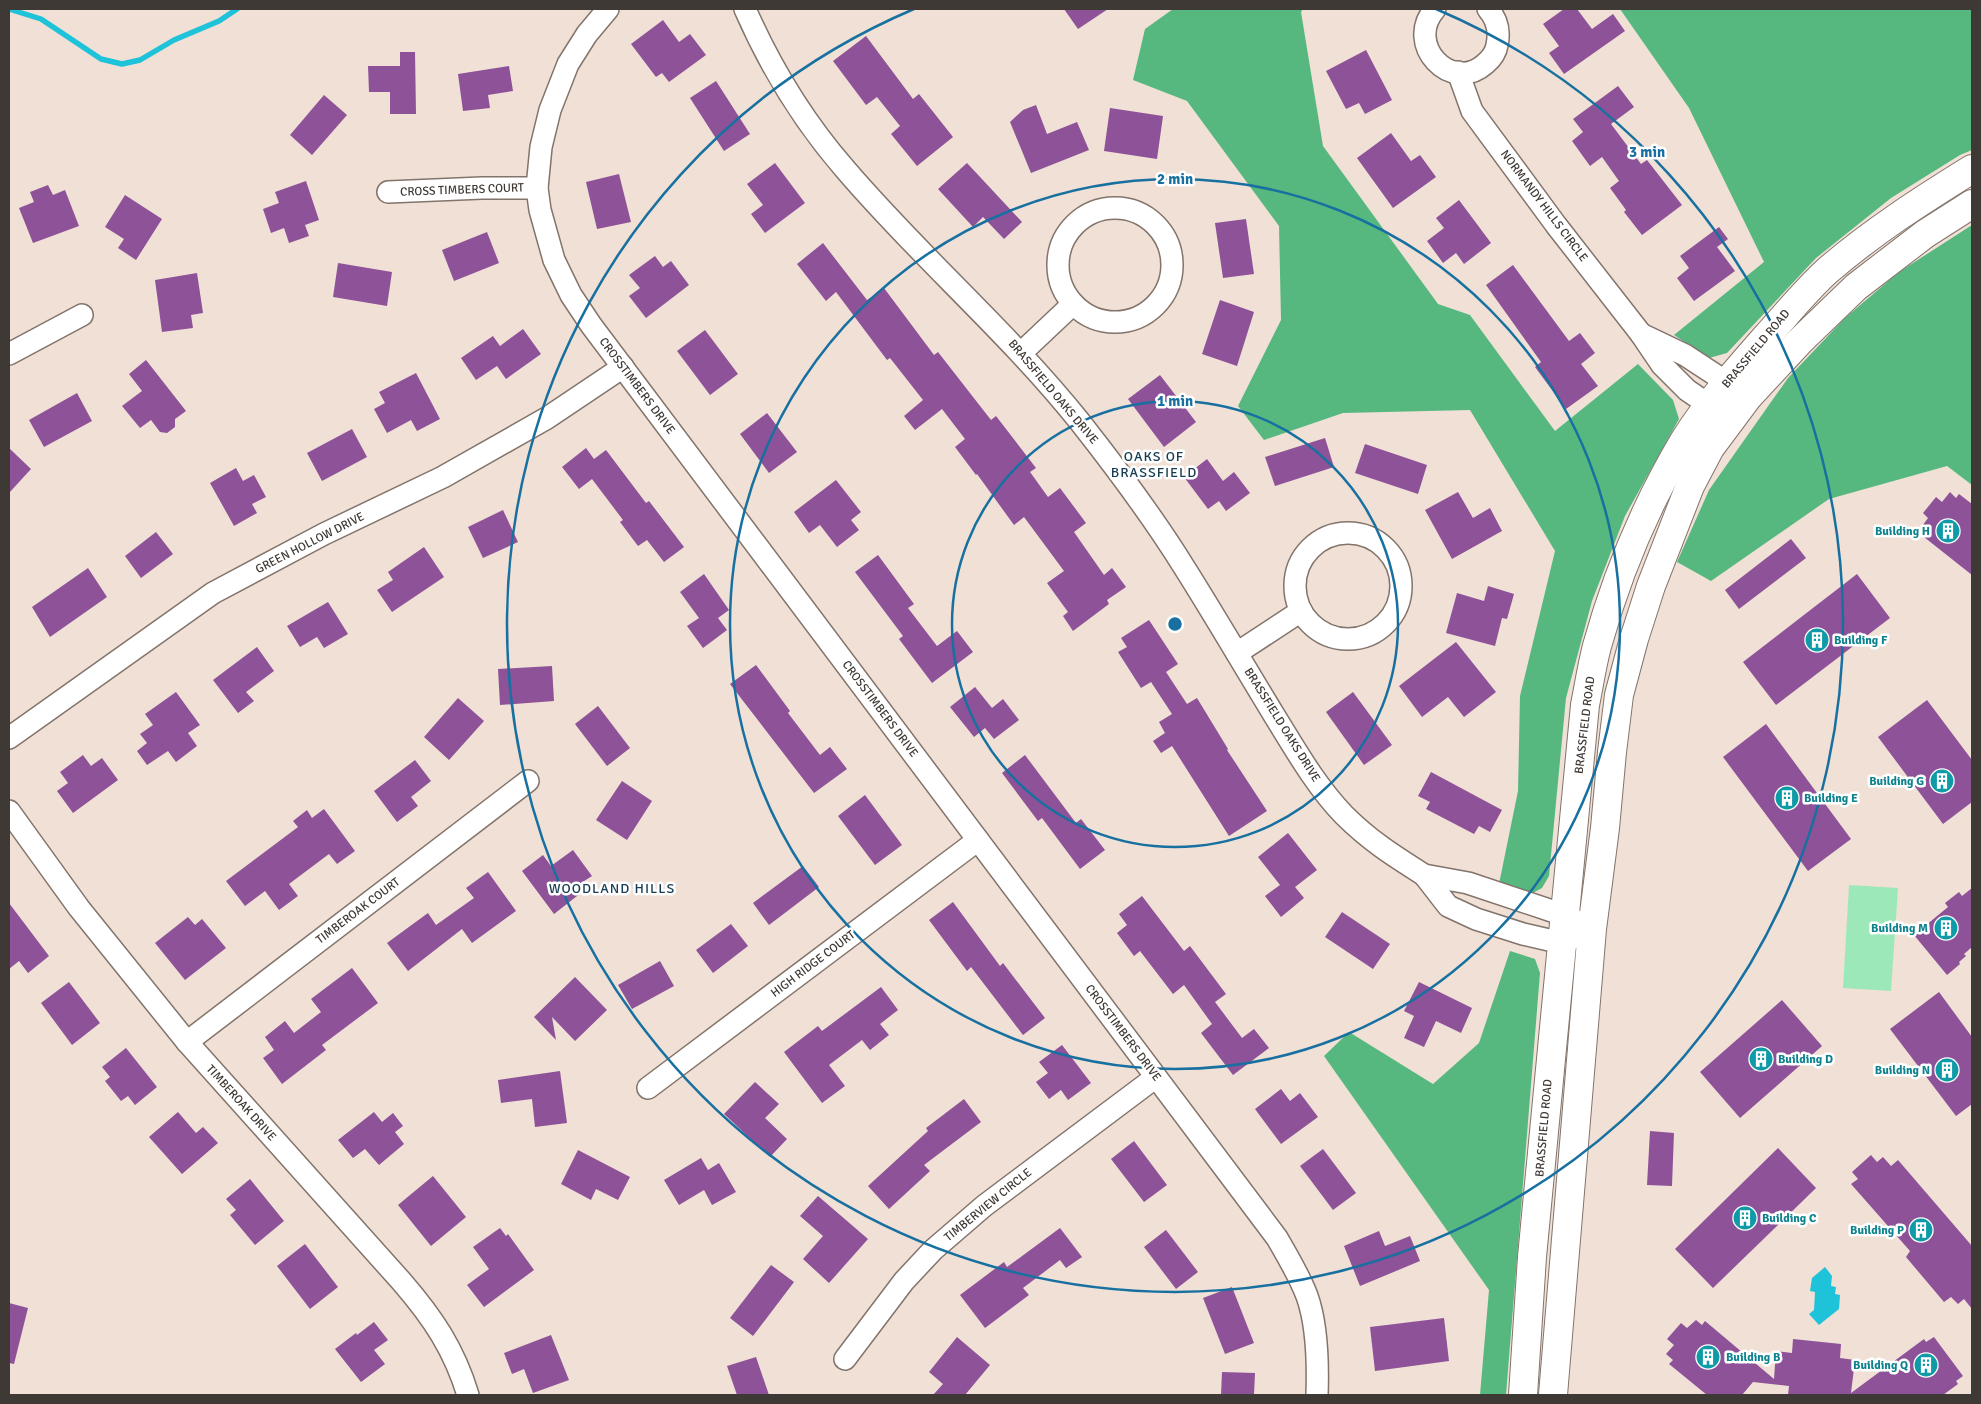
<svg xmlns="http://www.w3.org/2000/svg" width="1981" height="1404" font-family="Signika,sans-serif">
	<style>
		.green { fill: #9de8b8 }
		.forest { fill: #56b87f }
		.water { fill: #1fc3d9 }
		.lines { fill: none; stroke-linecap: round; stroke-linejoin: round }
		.stream { stroke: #1fc3d9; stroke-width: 5.5 }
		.building { fill: #8e5298 }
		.street-casing { stroke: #83746b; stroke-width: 24 }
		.secondary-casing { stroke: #83746b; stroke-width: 30 }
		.street { stroke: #fff; stroke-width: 21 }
		.secondary { stroke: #fff; stroke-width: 28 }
		.ring { fill: none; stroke: #1770a0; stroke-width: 2.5 }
		.labels { text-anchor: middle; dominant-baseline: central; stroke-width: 5; stroke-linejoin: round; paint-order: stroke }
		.street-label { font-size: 12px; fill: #3f3935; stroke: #fff }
		.culture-label { font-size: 12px; font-weight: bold; fill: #0d838f; stroke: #fff; text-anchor: end }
		.neighbourhood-label { font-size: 14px; letter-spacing: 1px; fill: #163d54; stroke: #fff }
		.centre { fill: #1770a0; stroke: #fff; stroke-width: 2.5 }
		.ring-label { font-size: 15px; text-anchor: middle; font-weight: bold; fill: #1770a0; stroke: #fff; stroke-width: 5; stroke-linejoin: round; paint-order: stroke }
	</style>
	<rect width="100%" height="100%" fill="#f0e0d6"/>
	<polygon class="green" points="1849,885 1898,888 1891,991 1843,988"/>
	<g class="forest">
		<polygon points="1173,9 1303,9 1301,12 1323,146 1438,304 1470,315 1555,431 1638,364 1673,400 1679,419 1625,516 1592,601 1566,698 1549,876 1542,888 1531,894 1499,884 1518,791 1520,696 1555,551 1470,410 1343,413 1264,440 1238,406 1281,320 1279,226 1187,101 1133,80 1145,29"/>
		<polygon points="1620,9 1972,9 1972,150 1960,155 1891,198 1816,258 1727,353 1709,358 1674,335 1764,262 1689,108"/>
		<polygon points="1972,225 1972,485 1947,466 1829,499 1711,581 1677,562 1709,490 1788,378 1845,318 1899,272"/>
		<polygon points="1510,951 1535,959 1540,973 1506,1395 1480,1395 1489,1290 1324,1056 1349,1032 1433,1084 1479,1043"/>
	</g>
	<polygon class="water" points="1825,1267 1832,1276 1831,1286 1836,1287 1835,1294 1840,1295 1839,1309 1819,1325 1809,1314 1814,1310 1815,1292 1810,1291 1812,1278"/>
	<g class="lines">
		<polyline class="stream" points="9,9 41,19 101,59 122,64 140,60 174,40 219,21 237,9"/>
	</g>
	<g class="building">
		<polygon points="1064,9 1108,9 1078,29"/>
		<polygon points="1564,9 1577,9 1592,29 1613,14 1625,31 1564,74 1549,53 1559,46 1543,24"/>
		<polygon points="663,20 679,42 690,34 706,55 669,82 662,73 656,77 631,44"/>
		<polygon points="866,36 913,99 919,94 953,137 917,166 891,134 900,126 877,97 866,105 833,61"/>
		<polygon points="1366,50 1392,100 1365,114 1359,103 1346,109 1326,71"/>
		<polygon points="400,52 415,52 416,114 390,114 390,92 369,92 368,66 400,66"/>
		<polygon points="509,66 513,91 488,95 490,108 463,111 458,74"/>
		<polygon points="716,81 750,134 724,151 690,98"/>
		<polygon points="1618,86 1634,107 1611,124 1641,164 1647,160 1682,205 1642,235 1624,212 1626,210 1610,188 1619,181 1602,157 1590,166 1572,141 1583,132 1573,119"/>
		<polygon points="324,95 347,115 312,155 290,135"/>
		<polygon points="1036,105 1047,134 1077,122 1089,150 1031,173 1010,122 1023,110"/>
		<polygon points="1110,108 1163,116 1157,159 1104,151"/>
		<polygon points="1391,133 1411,161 1420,155 1436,177 1393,208 1357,158"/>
		<polygon points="775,163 805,203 765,233 751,214 763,205 747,184"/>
		<polygon points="967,163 1022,222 1004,239 983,217 973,227 938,189"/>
		<polygon points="619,174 631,222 597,229 586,182"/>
		<polygon points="306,181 319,220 305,225 309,236 289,243 284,228 271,233 263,209 279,203 275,192"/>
		<polygon points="48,185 53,195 65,190 79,226 33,243 19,208 34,202 30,192"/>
		<polygon points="125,195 162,219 136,260 118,248 124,239 105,227"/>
		<polygon points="1459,200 1491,243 1464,264 1456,253 1443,263 1427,241 1444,228 1436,218"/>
		<polygon points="1246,219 1254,274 1223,278 1215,223"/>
		<polygon points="1719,227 1728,239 1717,247 1735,271 1694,301 1677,278 1689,268 1680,256"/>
		<polygon points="487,232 499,263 454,281 442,250"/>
		<polygon points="823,243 867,300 884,288 934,355 938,352 991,420 996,416 1036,468 1030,472 1048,497 1060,488 1086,523 1074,532 1104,575 1112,568 1126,587 1107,600 1109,604 1073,631 1063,616 1068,612 1047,583 1064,571 1024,517 1014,525 977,474 976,475 955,447 965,439 942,409 915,430 904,416 923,400 890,358 887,360 836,292 826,301 797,264"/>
		<polygon points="655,256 663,267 671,261 689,285 646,318 629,296 640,288 629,275"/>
		<polygon points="338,263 392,272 387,306 333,297"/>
		<polygon points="1513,265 1569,341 1580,333 1595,353 1581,364 1598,386 1566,409 1535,367 1541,362 1486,285"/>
		<polygon points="197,273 203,313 191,315 193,328 162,332 155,280"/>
		<polygon points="1220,300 1254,312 1237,366 1202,354"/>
		<polygon points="523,329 541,354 506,379 497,366 476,380 461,358 493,336 500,346"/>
		<polygon points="705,330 738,374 710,395 677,351"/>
		<polygon points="146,360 186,411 175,419 175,427 167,433 160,432 151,420 140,428 122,406 142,391 129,374"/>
		<polygon points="416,373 440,419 417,431 411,420 387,433 374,409 385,403 379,392"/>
		<polygon points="1160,375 1196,422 1164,447 1128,399"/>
		<polygon points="77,393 92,421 44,447 29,420"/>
		<polygon points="767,413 797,452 769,473 740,434"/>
		<polygon points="352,429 367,457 322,481 307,453"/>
		<polygon points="1325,438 1334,467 1275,486 1265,457"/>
		<polygon points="1365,444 1427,465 1418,494 1355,473"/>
		<polygon points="9,448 31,469 9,493"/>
		<polygon points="586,448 594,459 606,450 646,503 649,501 684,547 664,562 647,540 638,546 620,522 623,520 592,479 579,489 562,467"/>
		<polygon points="1207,459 1223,481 1234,472 1250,493 1226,511 1219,501 1208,509 1184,477"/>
		<polygon points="236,468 243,481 254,475 266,497 252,504 257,513 234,526 210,483"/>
		<polygon points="836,480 861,512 851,520 859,530 837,547 820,525 809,533 794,512"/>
		<polygon points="1458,492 1473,518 1490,508 1502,531 1452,559 1425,510"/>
		<polygon points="1950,492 1956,498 1959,494 1972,504 1972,575 1924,537 1926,534 1920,529 1928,518 1923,513 1936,497 1942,502"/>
		<polygon points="503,510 518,542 483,558 468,527"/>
		<polygon points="156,532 173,554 141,578 125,556"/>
		<polygon points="1791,539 1806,558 1739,609 1725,590"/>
		<polygon points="424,547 444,577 392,612 377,590 393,580 388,572"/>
		<polygon points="878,555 914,604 908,608 937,646 957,631 973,652 932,683 899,639 903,636 855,572"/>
		<polygon points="88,568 107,597 50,637 32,607"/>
		<polygon points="704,574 729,610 718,618 727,630 703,648 687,626 699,618 680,592"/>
		<polygon points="1857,574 1890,618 1776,705 1743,662"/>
		<polygon points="1488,586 1514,594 1507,619 1502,618 1495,646 1446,633 1457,593 1484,601"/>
		<polygon points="328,602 348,634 324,648 317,637 300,647 287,626"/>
		<polygon points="1149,620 1178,664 1166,672 1187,704 1197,698 1228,749 1227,750 1267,811 1229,836 1172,746 1161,753 1153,741 1165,733 1159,722 1172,714 1151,682 1141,688 1118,652 1127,647 1121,638"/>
		<polygon points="1456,642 1496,692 1464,717 1448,697 1422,717 1399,686"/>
		<polygon points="257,647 274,671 246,692 254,701 238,713 213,680"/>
		<polygon points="756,665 790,711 788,713 820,755 830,747 847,769 814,793 730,684"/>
		<polygon points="552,666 554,701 500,705 498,669"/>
		<polygon points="975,687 992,708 1003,699 1019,720 994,739 985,728 974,737 950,707"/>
		<polygon points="176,692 200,725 188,733 197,746 176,762 168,751 147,765 137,751 147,743 140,734 153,725 145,714"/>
		<polygon points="1353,692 1392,745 1364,765 1326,712"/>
		<polygon points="458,698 484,721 449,760 424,737"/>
		<polygon points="1927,700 1972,760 1972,802 1943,824 1878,737"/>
		<polygon points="598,706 630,748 607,766 575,724"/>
		<polygon points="1766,724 1851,839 1808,871 1723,757"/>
		<polygon points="83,755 91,766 102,758 118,780 73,813 57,791 68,783 60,772"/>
		<polygon points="1025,755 1076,823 1081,819 1105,850 1080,869 1042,818 1038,821 1002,773"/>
		<polygon points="415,760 431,781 411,797 418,806 397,822 374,791"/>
		<polygon points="1431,772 1502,810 1490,832 1479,826 1474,834 1426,809 1430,802 1418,796"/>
		<polygon points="622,781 652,801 627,840 596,820"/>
		<polygon points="865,795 902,845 875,865 838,816"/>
		<polygon points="324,809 355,851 337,864 329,854 289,884 298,896 279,910 265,891 245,906 226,881 298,827 293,821 307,810 312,818"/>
		<polygon points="1288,833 1317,870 1295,887 1304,898 1281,917 1265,896 1280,885 1258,857"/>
		<polygon points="573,850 592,876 581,883 586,889 554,914 522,871 543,855 551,866"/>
		<polygon points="803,866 819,887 769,925 753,903"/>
		<polygon points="488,872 516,911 472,943 462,929 408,971 387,943 428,913 436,925 474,898 466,888"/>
		<polygon points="1972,888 1972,947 1964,954 1966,956 1959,962 1960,964 1947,975 1914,935 1948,907 1945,903 1959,892 1962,896"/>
		<polygon points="1142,896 1184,951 1190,946 1226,994 1215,1002 1242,1038 1254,1029 1269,1048 1233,1075 1201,1033 1212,1024 1184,985 1173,994 1140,951 1134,956 1117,933 1127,925 1119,914"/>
		<polygon points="953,902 1000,966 1003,963 1045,1018 1023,1035 971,967 967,971 929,920"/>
		<polygon points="9,903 49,956 28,973 19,961 9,969"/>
		<polygon points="1342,912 1390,944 1373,969 1325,937"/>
		<polygon points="188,917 195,925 202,919 226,948 185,980 155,943"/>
		<polygon points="731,924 748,946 713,973 696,950"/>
		<polygon points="660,961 674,986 632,1009 618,985"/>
		<polygon points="352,968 378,1003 322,1045 326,1050 282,1084 263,1058 274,1050 265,1037 285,1021 294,1033 321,1012 311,999"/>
		<polygon points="575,977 607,1010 575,1041 552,1017 556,1040 534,1017"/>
		<polygon points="69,982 100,1023 72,1045 41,1003"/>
		<polygon points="1419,982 1472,1008 1461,1033 1436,1021 1424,1047 1404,1038 1414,1016 1404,1011"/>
		<polygon points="881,987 898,1010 880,1024 889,1035 870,1050 862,1040 829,1065 845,1086 822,1103 784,1052 818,1026 822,1031"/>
		<polygon points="1939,992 1972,1037 1972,1104 1956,1116 1890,1029"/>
		<polygon points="1782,1000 1822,1046 1740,1118 1700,1072"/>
		<polygon points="1062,1045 1091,1083 1068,1100 1061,1090 1049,1099 1036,1082 1048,1073 1039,1062"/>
		<polygon points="126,1048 157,1087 135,1105 128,1096 121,1101 105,1081 110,1077 102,1067"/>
		<polygon points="560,1071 567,1123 535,1127 532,1099 501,1103 498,1080"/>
		<polygon points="755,1082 779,1104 765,1118 787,1139 770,1157 724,1114"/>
		<polygon points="1281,1089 1290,1101 1300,1093 1318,1117 1281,1144 1255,1109"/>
		<polygon points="964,1099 981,1122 924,1165 930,1171 889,1209 868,1186 928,1131 926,1128"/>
		<polygon points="178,1112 196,1133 203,1127 218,1143 182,1174 149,1137"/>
		<polygon points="374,1112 382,1122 393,1113 403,1126 395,1132 404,1144 379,1165 365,1149 353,1158 338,1140"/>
		<polygon points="1650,1131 1674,1133 1672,1186 1647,1185"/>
		<polygon points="1134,1141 1167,1185 1144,1202 1111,1159"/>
		<polygon points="1778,1148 1816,1188 1713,1288 1675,1249"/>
		<polygon points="1323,1149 1356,1193 1333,1210 1300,1166"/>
		<polygon points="578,1150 630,1177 618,1200 596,1189 591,1200 561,1184"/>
		<polygon points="1871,1155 1877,1162 1883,1157 1891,1166 1898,1160 1972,1246 1972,1309 1964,1299 1958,1304 1951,1297 1944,1302 1906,1257 1910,1251 1851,1184 1858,1179 1852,1172"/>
		<polygon points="701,1158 708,1170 719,1163 736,1192 712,1205 704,1190 679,1205 664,1180"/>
		<polygon points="433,1176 466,1217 431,1246 398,1205"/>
		<polygon points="250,1179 284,1221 255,1245 230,1215 236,1210 226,1199"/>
		<polygon points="818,1196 868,1239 829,1283 803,1259 823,1236 800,1216"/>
		<polygon points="500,1228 506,1236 508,1234 534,1270 484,1307 467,1285 489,1269 473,1247"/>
		<polygon points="1060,1228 1082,1257 1066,1268 1060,1260 1023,1288 1029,1295 985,1328 960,1295 1004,1262 1007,1267"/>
		<polygon points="1166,1230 1198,1272 1176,1289 1144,1247"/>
		<polygon points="1379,1231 1385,1246 1410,1236 1420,1261 1360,1286 1344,1246"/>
		<polygon points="305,1244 338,1287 310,1309 277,1266"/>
		<polygon points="771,1265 794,1282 753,1336 730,1318"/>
		<polygon points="1232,1287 1254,1343 1225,1354 1203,1298"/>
		<polygon points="9,1303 28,1308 14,1364 9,1363"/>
		<polygon points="1444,1318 1449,1361 1375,1371 1370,1327"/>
		<polygon points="1696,1320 1702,1325 1705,1321 1774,1379 1776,1351 1792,1353 1793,1339 1841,1344 1840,1358 1855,1360 1851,1393 1924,1339 1926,1342 1934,1337 1963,1376 1956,1381 1958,1384 1943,1395 1788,1395 1789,1386 1753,1382 1742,1395 1707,1395 1669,1364 1673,1360 1666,1354 1674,1345 1667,1339 1681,1323 1687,1328"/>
		<polygon points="374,1322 388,1340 374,1350 385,1364 361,1382 335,1349 356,1333 357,1335"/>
		<polygon points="551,1335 569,1380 533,1393 524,1369 512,1374 504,1353"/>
		<polygon points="957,1337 990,1365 965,1395 933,1395 943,1384 929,1372"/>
		<polygon points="756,1357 769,1395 737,1395 727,1366"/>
		<polygon points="1222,1372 1255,1373 1254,1395 1221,1395"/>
	</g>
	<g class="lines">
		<defs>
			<g id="street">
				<path d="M608 9 587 34 568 64 550 110 541 147 537 188 540 210 554 260 571 295 591 325 1277 1238C1288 1257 1299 1275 1307 1296 1317 1324 1318 1366 1317 1395"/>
				<path d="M745 9C770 66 804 122 845 169 920 257 1008 332 1080 422 1117 469 1153 517 1184 567 1215 616 1244 666 1274 715 1295 749 1316 786 1344 815 1370 841 1394 856 1424 875"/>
				<path d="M1435 9C1404 44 1451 94 1485 64 1491 59 1496 52 1497 45 1500 31 1497 19 1488 9"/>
				<polyline points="1458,72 1472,111 1556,225 1641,334"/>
				<polyline points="388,192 482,188 537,188"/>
				<circle cx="1115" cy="265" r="57"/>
				<polyline points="1021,353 1073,304"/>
				<polyline points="9,354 82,315"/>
				<polyline points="1722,414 1687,390 1662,365 1641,334 1685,355 1740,391"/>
				<circle cx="1348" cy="586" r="53"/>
				<polyline points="1237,653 1301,611"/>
				<polyline points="9,738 213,593 324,534 443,477 547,418 623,367"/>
				<path d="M9 811 79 908 187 1042 402 1282C433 1318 454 1349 468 1395"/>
				<polygon points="1424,875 1468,883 1564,915 1592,929 1562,943 1523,934 1476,919 1448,906"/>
				<polyline points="187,1042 528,781"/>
				<polyline points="648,1088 978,840"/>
				<polyline points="845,1359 904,1281 933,1250 984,1206 1156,1077"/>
			</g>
			<g id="secondary">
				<path d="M1523 1395 1532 1257 1585 705C1589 685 1592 665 1597 646 1617 574 1646 505 1684 441 1707 404 1737 370 1766 337 1786 315 1805 291 1827 271 1872 232 1922 200 1972 169"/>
				<polyline points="1553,1395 1592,929 1605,828 1612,752 1619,695 1634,639 1651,586 1690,486 1710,448 1748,397 1800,341 1856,287 1925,234 1972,204"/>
			</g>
		</defs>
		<use href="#street" class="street-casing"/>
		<use href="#secondary" class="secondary-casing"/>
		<use href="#street" class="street"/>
		<use href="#secondary" class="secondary"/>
	</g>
	<g class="ring">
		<circle cx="1175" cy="624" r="223"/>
		<circle cx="1175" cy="624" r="445"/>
		<path d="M1436 9A668 668 0 1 1 914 9"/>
	</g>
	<defs>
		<symbol id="building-disc" viewBox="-11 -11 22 22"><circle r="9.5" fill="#0f9aa8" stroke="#fff"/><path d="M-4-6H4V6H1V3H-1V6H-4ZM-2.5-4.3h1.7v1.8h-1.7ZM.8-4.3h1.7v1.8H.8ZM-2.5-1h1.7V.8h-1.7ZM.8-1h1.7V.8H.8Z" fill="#fff"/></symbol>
	</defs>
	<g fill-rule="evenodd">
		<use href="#building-disc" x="1934" y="517" width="28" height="28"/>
		<use href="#building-disc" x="1803" y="626" width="28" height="28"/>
		<use href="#building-disc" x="1928" y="767" width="28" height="28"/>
		<use href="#building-disc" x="1773" y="784" width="28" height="28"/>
		<use href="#building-disc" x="1932" y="914" width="28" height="28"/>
		<use href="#building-disc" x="1747" y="1045" width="28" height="28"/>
		<use href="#building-disc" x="1933" y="1056" width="28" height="28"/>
		<use href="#building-disc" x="1731" y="1204" width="28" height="28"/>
		<use href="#building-disc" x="1907" y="1216" width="28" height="28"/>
		<use href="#building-disc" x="1694" y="1343" width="28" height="28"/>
		<use href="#building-disc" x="1912" y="1351" width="28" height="28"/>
	</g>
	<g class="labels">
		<g class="street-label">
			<text transform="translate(462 190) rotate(-2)">CROSS TIMBERS COURT</text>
			<text transform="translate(1544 206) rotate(53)">NORMANDY HILLS CIRCLE</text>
			<text transform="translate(1756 349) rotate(-50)">BRASSFIELD ROAD</text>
			<text transform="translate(637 386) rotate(53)">CROSSTIMBERS DRIVE</text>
			<text transform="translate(1053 392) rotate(50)">BRASSFIELD OAKS DRIVE</text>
			<text transform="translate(310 543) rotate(-27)">GREEN HOLLOW DRIVE</text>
			<text transform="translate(880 709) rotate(53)">CROSSTIMBERS DRIVE</text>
			<text transform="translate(1282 725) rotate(58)">BRASSFIELD OAKS DRIVE</text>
			<text transform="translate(1585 725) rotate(-83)">BRASSFIELD ROAD</text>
			<text transform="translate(358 911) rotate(-37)">TIMBEROAK COURT</text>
			<text transform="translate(813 964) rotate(-37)">HIGH RIDGE COURT</text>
			<text transform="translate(1123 1033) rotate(53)">CROSSTIMBERS DRIVE</text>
			<text transform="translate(241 1103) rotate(48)">TIMBEROAK DRIVE</text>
			<text transform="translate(1544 1128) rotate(-85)">BRASSFIELD ROAD</text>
			<text transform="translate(988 1205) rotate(-39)">TIMBERVIEW CIRCLE</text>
		</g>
		<g class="culture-label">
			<text x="1930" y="531">Building H</text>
			<text x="1834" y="640" text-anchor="start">Building F</text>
			<text x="1924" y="781">Building G</text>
			<text x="1804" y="798" text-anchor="start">Building E</text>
			<text x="1928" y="928">Building M</text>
			<text x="1778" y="1059" text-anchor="start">Building D</text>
			<text x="1930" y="1070">Building N</text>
			<text x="1762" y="1218" text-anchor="start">Building C</text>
			<text x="1904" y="1230">Building P</text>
			<text x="1726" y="1357" text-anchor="start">Building B</text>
			<text x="1908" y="1365">Building Q</text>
		</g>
		<g class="neighbourhood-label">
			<text x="1154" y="456">OAKS OF<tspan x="1154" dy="16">BRASSFIELD</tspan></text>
			<text x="612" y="888">WOODLAND HILLS</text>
		</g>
	</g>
	<circle cx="1175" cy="624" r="8" class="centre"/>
	<g class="ring-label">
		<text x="1647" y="157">3 min</text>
		<text x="1175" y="184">2 min</text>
		<text x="1175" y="406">1 min</text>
	</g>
	<rect width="1981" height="1404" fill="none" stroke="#3f3935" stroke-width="20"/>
</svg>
